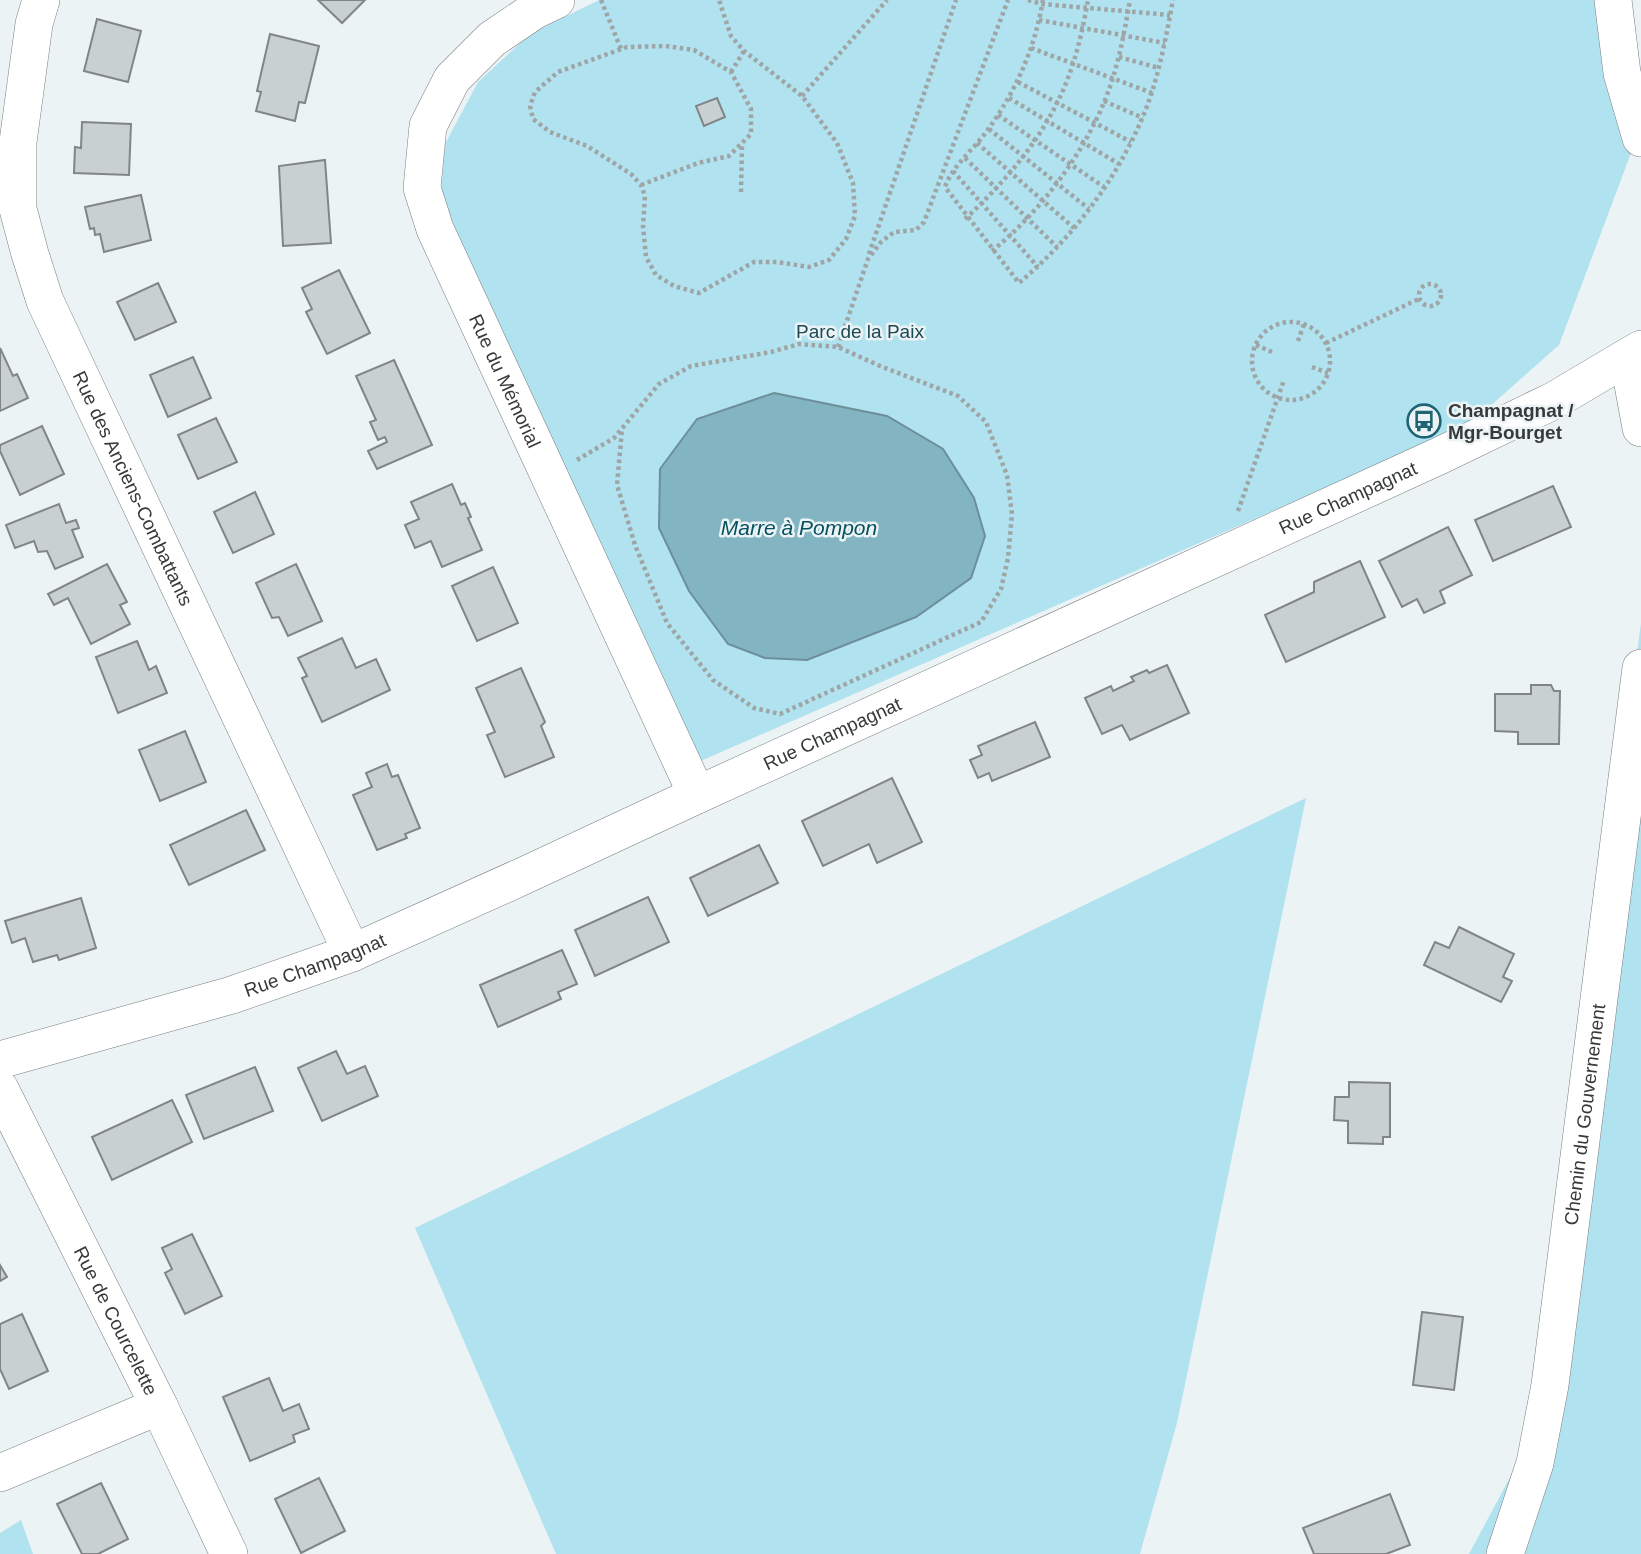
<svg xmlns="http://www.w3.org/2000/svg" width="1641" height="1554" font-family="Helvetica,sans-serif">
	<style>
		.green { fill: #b0e2ef }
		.water { fill: #82b4c2; stroke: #6c8f9a; stroke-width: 2 }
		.building { fill: #c9d0d2; stroke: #808688; stroke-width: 2 }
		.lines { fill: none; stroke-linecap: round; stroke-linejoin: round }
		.minor-casing { stroke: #787e80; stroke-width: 38 }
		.path { stroke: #9fa4a5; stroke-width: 4.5; stroke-dasharray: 3.5 3.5; stroke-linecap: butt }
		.minor { stroke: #fff; stroke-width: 37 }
		.labels { text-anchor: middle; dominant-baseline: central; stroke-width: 5; stroke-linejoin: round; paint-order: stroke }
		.park-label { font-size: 19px; fill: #1c4954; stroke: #ecf3f5 }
		.street-label { font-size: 19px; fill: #373a3b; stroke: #ecf3f5 }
		.poi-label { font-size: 19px; font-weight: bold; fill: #373a3b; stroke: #ecf3f5; text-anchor: start }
		.water-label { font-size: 21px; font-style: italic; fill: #055160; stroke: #ecf3f5 }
	</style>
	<rect width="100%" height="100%" fill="#ecf3f5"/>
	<g class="green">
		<polygon points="599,0 1624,0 1637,137 1559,345 1469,425 687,767 441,195 445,144 478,82 530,34"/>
		<polygon points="1641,623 1641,1554 1469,1554 1537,1427"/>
		<polygon points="1306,798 1177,1423 1140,1554 556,1554 415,1228"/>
		<polygon points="21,1520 33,1554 0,1554 0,1533"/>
	</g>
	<polygon class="water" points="774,393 887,416 943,449 974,498 985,536 971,578 916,617 807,660 765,658 728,644 689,591 659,528 660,469 697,419"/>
	<g class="building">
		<polygon points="318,0 365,0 342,23"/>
		<polygon points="97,19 141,31 128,82 84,71"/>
		<polygon points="270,34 319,46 305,103 299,102 295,121 256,111 261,92 257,91"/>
		<polygon points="717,98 725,117 704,126 696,106"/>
		<polygon points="82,122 131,124 129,175 74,173 75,147 81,148"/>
		<polygon points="325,160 331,243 283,246 279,166"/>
		<polygon points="141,195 151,240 104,252 100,234 95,235 94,228 90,229 85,207"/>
		<polygon points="339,270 370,333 327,354 306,312 312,309 302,288"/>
		<polygon points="158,283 176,322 135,340 117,302"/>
		<polygon points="0,348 13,376 17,374 28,398 0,411"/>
		<polygon points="193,357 211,398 168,417 150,375"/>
		<polygon points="394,360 432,445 377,469 368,451 387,442 385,437 378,440 370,422 376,420 356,376"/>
		<polygon points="216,418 237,462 198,479 178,435"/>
		<polygon points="42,426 64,474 20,495 0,451 0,445"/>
		<polygon points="452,484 461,505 465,503 471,517 468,518 482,550 442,567 431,541 415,548 405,525 419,519 411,502"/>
		<polygon points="1553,486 1571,527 1493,561 1475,520"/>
		<polygon points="255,492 274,534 233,553 214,512"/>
		<polygon points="59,504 66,523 76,520 79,528 72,530 83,557 55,569 47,551 38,552 34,541 15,548 6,525"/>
		<polygon points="1448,527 1472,575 1440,591 1445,603 1424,613 1417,599 1402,607 1379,561"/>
		<polygon points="1360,561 1385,617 1286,662 1265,615 1314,592 1314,582"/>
		<polygon points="107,564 127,602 120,605 130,624 91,644 68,598 54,605 48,594"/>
		<polygon points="296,564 322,621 288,636 279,617 272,618 256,583"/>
		<polygon points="493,567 518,623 477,641 452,586"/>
		<polygon points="342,638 356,668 376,659 390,690 322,722 302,678 307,676 298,658"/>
		<polygon points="137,641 149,670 156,666 167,693 118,713 96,657"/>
		<polygon points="1167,665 1189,713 1130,740 1122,725 1102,734 1085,698 1111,686 1113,691 1134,681 1131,677 1147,670 1149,673"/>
		<polygon points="521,668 545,722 541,726 554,757 505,777 487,735 495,732 476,688"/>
		<polygon points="1531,685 1551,685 1554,691 1560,691 1559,744 1518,744 1518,732 1495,731 1495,694 1531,694"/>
		<polygon points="1035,722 1050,757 992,781 989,773 978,778 970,760 982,755 978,746"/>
		<polygon points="185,731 206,782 160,801 139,750"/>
		<polygon points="387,764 392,777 398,775 420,828 405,834 407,838 377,850 353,795 372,787 366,773"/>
		<polygon points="892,778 922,842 877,863 869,844 823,866 802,821"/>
		<polygon points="246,810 265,850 189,885 170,845"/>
		<polygon points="759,845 778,883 708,916 690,878"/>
		<polygon points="648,897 669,942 595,976 575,930"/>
		<polygon points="81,898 96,948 59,960 57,955 33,962 25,938 12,943 5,921"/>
		<polygon points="1459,927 1514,954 1503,977 1512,981 1501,1002 1424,965 1435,942 1449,948"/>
		<polygon points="562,950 577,984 558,992 561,999 498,1027 480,985"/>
		<polygon points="336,1051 347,1074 365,1066 378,1096 322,1121 298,1068"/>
		<polygon points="255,1067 273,1111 204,1139 186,1095"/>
		<polygon points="1349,1082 1390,1083 1390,1137 1383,1137 1383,1144 1348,1143 1348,1121 1334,1120 1335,1097 1349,1097"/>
		<polygon points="172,1100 192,1142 112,1180 92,1137"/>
		<polygon points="192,1234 222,1296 185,1314 165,1273 172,1269 162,1248"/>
		<polygon points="0,1265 7,1277 0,1281"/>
		<polygon points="1422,1312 1463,1317 1454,1390 1413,1385"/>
		<polygon points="22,1314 48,1371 9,1389 0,1369 0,1324"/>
		<polygon points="269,1378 283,1411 299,1404 309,1429 293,1435 295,1442 250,1461 223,1397"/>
		<polygon points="319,1478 345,1531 301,1553 275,1499"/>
		<polygon points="101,1483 128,1539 98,1554 82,1554 57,1504"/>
		<polygon points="1390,1494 1410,1545 1386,1554 1314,1554 1303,1528"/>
	</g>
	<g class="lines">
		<defs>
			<g id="minor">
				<path id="s1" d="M41 0 34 24 18 142V209L30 254 45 301 352 953"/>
				<path id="s2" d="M556 0 535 10 492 39 452 79 428 126 422 188 435 229 697 795"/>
				<polyline points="1613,0 1622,73 1641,138"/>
				<polyline points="1628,357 1641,428"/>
				<path id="s3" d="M0 1060 232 995 352 953 521 877 697 795 1439 456 1555 400 1641 349"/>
				<path id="s4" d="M0 1089 159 1406 229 1554"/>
				<polyline points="0,1473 159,1406"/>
				<path id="s5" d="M1505 1554 1535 1463 1550 1385 1641 668"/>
			</g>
		</defs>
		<use href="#minor" class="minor-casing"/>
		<g class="path">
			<polyline points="601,0 621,49"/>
			<polyline points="1028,0 1042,4 1170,15"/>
			<path d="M1043 0C1035 48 1016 91 987 131 973 150 953 165 945 187L1019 283C1077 234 1126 168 1151 95 1161 64 1167 32 1173 0"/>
			<polyline points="1039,20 1165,43"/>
			<polyline points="1031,48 1152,93"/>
			<polyline points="1119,57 1159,68"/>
			<polyline points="731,72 744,51"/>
			<polyline points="1018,82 1131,142"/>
			<polyline points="802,96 887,0"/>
			<polyline points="1009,98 1119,164"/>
			<polyline points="1104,101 1143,118"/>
			<polyline points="998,115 1104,187"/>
			<polyline points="989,129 1089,209"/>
			<polyline points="977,143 1074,228"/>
			<polyline points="965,158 1057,247"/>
			<polyline points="953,171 1038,267"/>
			<polyline points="641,185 698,163 729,156 751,134 751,109 731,72 694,50 665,46 627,47 558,72 535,92 530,106 533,119 550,132 587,146 631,174 641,185 645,196 643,226 646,257 656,275 674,286 699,293 754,262 777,262 809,267 829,260 846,239 855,216 853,183 837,143 802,96 744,51 731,36 719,0"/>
			<polyline points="741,192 742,144"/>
			<path d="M965 219C1006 181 1045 136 1066 83 1077 56 1083 28 1088 0"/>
			<path d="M992 251C1039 213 1083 155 1105 100 1118 68 1124 34 1130 0"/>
			<polyline points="869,254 956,0"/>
			<circle cx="1430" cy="295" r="11"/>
			<circle cx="1291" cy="361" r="39"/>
			<polyline points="1298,341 1304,324"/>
			<polyline points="1326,343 1419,299"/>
			<polyline points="1256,345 1272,352"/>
			<polyline points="838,347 868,259 881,242 894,232 916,230 924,222 1008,0"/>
			<polyline points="1312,367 1328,373"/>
			<polyline points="577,460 614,438 659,384 691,366 771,352 799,344 838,347 880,366 958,396 986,422 1007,475 1012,514 1008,558 1001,589 981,622 780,714 754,708 713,680 667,623 635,545 617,485 622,429"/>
			<polyline points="1238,511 1284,380"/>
		</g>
		<use href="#minor" class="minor"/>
	</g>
	<defs>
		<symbol id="bus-ring" viewBox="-11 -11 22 22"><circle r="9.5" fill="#ecf3f5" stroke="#1e6474" stroke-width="1.5"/><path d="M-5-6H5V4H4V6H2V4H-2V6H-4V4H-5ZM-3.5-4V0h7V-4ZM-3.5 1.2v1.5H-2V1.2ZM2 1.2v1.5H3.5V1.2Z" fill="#1e6474"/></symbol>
	</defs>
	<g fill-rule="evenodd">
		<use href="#bus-ring" x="1405" y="402" width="38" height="38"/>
	</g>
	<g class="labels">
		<g class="park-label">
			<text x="860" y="331">Parc de la Paix</text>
		</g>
		<g class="street-label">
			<text stroke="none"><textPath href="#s2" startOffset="457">Rue du Mémorial</textPath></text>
			<text stroke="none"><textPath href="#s1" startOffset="514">Rue des Anciens-Combattants</textPath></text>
			<text stroke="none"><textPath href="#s3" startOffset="1463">Rue Champagnat</textPath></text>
			<text stroke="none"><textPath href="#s3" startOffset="896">Rue Champagnat</textPath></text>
			<text stroke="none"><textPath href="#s3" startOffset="329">Rue Champagnat</textPath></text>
			<text stroke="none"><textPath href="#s5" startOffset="448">Chemin du Gouvernement</textPath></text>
			<text stroke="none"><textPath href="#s4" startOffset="259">Rue de Courcelette</textPath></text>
		</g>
		<g class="poi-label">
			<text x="1448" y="410">Champagnat /<tspan x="1448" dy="22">Mgr-Bourget</tspan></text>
		</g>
		<g class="water-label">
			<text x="799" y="527">Marre à Pompon</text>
		</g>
	</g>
</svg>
